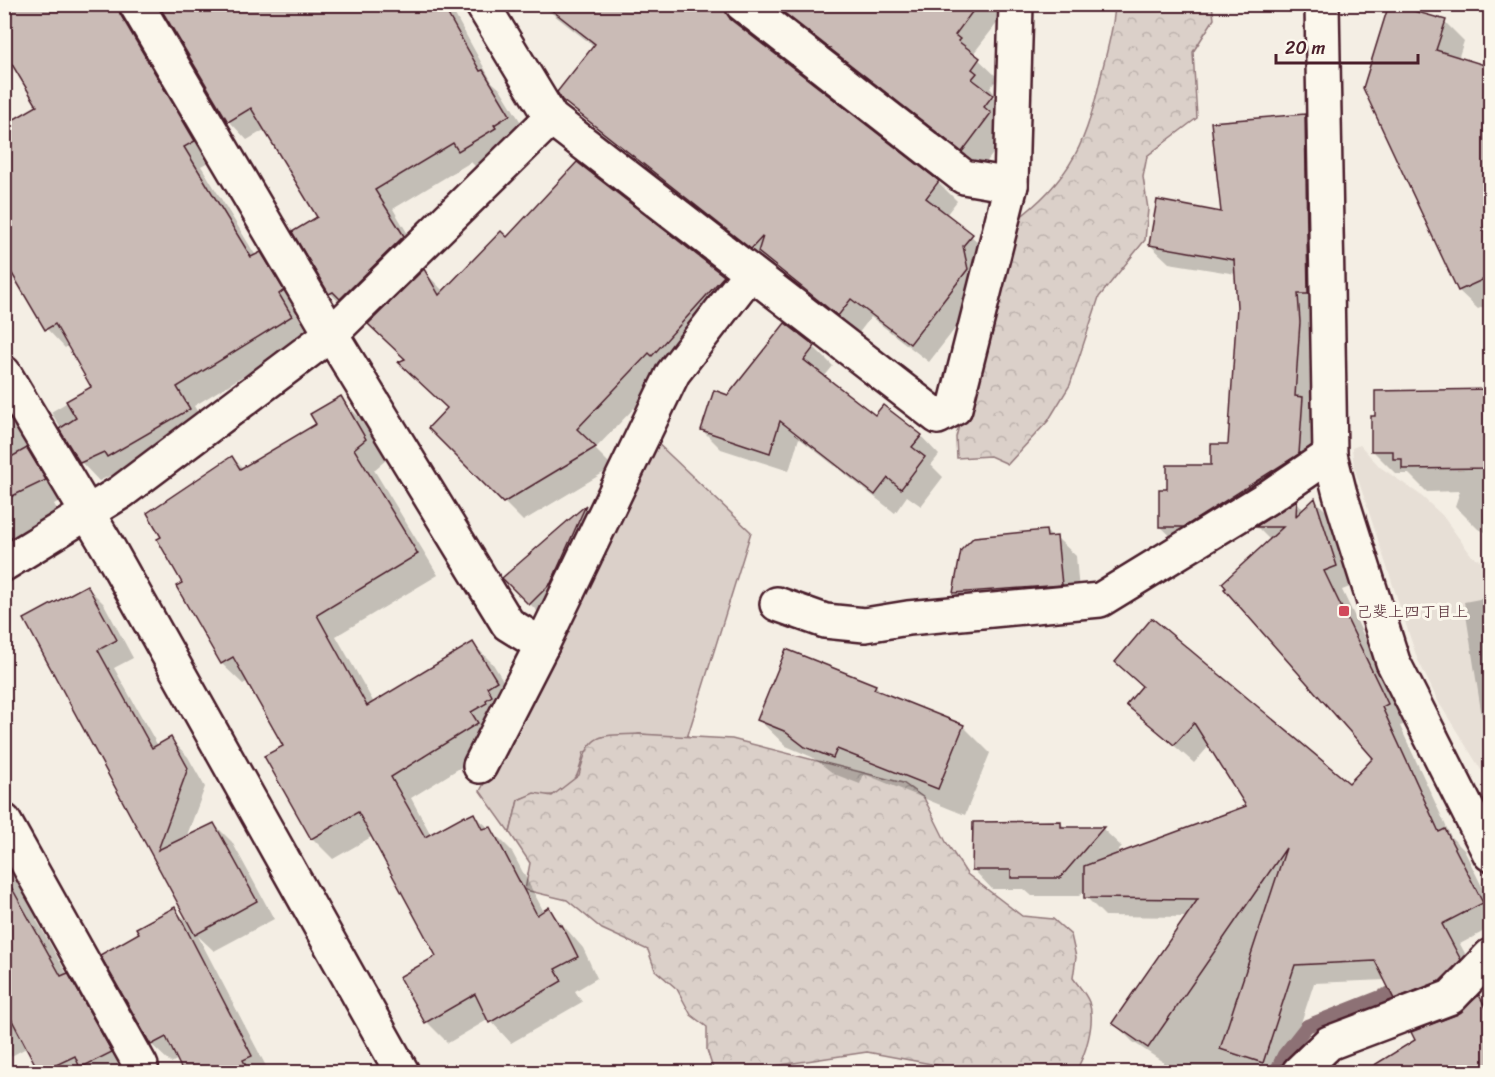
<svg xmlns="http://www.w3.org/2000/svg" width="1495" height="1077" font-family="Sriracha,'Klee One',sans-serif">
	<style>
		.built { fill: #e7dfd6 }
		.grass { fill: #dbd0c9; stroke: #92787a; stroke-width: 1.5 }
		.forest { fill: url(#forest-crowns); stroke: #92787a; stroke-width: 1.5 }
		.shadow { fill: #0003 }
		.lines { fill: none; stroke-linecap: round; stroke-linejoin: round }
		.stream { stroke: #8d7174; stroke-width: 14 }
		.building { fill: #cabbb6; stroke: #4a1f2b; stroke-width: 1.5 }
		.minor-casing { stroke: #4a1f2b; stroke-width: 38 }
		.minor { stroke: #fbf7ec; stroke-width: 33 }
		.poi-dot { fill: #d1495b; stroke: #fbf7ec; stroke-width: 2 }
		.labels { text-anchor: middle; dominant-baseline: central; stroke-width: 6; stroke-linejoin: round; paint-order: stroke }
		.poi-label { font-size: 16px; fill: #4a1f2b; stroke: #fbf7ec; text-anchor: start }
	</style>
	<defs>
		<pattern id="forest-crowns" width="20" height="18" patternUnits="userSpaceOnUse" patternTransform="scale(1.5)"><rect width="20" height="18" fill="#dbd0c9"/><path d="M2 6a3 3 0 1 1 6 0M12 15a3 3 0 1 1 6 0" fill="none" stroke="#bdb2ad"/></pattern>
	</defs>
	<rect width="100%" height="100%" fill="#f4eee4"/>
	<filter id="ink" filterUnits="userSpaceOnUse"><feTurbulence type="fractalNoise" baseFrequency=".0167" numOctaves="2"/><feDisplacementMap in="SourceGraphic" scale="12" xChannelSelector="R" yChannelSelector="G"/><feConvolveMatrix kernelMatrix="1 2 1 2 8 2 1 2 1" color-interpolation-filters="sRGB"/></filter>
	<g filter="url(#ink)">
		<polygon class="built" points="1360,445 1380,467 1419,494 1442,515 1472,556 1490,566 1490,784 1439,703 1417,658 1354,467 1352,448"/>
		<path class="grass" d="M653 439 751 532 687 738 639 734 584 752C580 770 574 793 552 795 535 797 538 791 518 800L510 833 480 791 527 705Z"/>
		<g class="forest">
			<path d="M1115 5H1212L1214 19 1193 52 1197 118 1147 156 1143 177 1148 209 1145 240 1099 297 1070 385 1048 421 1008 464 990 456 957 458 956 437 1011 224C1073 179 1087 141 1103 67 1108 47 1114 26 1115 5Z"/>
			<path d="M639 734 732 739 903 783 924 798 946 842 967 874 1022 916 1053 919 1071 935 1076 957 1073 978C1078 985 1086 994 1089 1002 1096 1022 1085 1057 1075 1072H974L867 1052 733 1072H714L707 1050V1027L691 1015 677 989 655 970 648 950 602 929 567 900 525 890 530 863 510 833 518 800 534 793 552 796 579 775C590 731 597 736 639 734Z"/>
		</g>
		<g class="shadow">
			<polygon points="4,4 151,4 212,160 201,166 256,256 260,254 279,272 301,310 296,313 310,335 194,406 207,428 127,474 122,470 99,481 81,462 51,412 93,387 69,345 65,348 47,329 4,257 39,107 8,53 4,55"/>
			<polygon points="160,4 449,4 492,82 501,90 528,134 478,169 471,162 393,209 421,256 349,312 330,293 319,217 266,129 247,140 229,121"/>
			<polygon points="540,4 688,4 732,22 938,182 957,201 946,215 991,253 986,289 929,362 871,317 858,334 773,264 771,267 624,153 563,99 595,47"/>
			<polygon points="771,4 1012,4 973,54 998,78 990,88 994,93 992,96 1011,115 1009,133 981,169"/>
			<polygon points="1445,22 1464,41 1458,59 1490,69 1490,304 1478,309 1459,291 1365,88"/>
			<polygon points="1305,115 1323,134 1317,472 1179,544 1160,526 1169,491 1212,466 1229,445 1239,307 1236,274 1169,263 1150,245 1222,213"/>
			<polygon points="507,239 723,277 742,295 595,449 613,467 523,521 430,428 449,409 406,360 424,271 444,292"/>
			<polygon points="814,347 833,366 824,377 875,418 921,436 939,455 931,465 943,477 921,506 907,496 895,513 799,438 789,471 721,449 702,430 729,396"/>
			<polygon points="1490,391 1490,534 1478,529 1455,506 1460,491 1427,492 1409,474 1396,474 1372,450"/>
			<polygon points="340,398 361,419 386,460 374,470 438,575 336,636 374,703 472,643 493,664 517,703 497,745 411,798 431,835 474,815 490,829 511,850 544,912 549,909 583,948 597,978 575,991 582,1002 511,1043 489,1019 448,1043 427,1022 438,957 373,836 333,859 312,838 285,746 248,681 243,684 222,664 178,587 184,583 163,537 232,457 244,469 318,425"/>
			<polygon points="4,409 22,438 35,452 63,499 54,504 61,516 4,548"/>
			<polygon points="1315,500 1334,519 1355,585 1342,590 1406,724 1400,726 1451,837 1464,850 1490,903 1490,928 1460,944 1479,980 1414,1017 1395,998 1386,980 1314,983 1285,1072 1163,1072 1163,1062 1133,1042 1114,1023 1187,917 1105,916 1086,897 1086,889 1079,896 1032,896 1024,889 992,889 974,870 1060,822 1066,829 1103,829 1122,847 1113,857 1248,807 1210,745 1194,763 1128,705 1143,687 1117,662 1349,785 1375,758 1271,541 1257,527 1297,502 1304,510"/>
			<polygon points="586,507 604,525 549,623 504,578"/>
			<polygon points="1046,531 1053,538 1057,538 1076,556 1080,603 973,611 955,593"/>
			<polygon points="87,587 104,604 133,658 114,668 158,746 171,739 188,757 205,787 186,838 214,824 232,842 274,919 214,951 198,936 269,1072 185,1072 178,1059 171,1063 152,1045 102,955 141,934 174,909 190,924 26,620"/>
			<polygon points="1490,597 1490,725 1482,717 1464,602"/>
			<polygon points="787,651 876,686 884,695 963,726 990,753 965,815 864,774 860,784 834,774 812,757 786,746 759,720"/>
			<polygon points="4,854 42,915 36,919 68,976 86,994 127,1072 41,1072 28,1047 4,1060"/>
			<polygon points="1490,996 1490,1072 1366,1072 1459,1016 1479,997 1482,1001"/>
		</g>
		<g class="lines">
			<polyline class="stream" points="1276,1072 1284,1055 1307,1026 1406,987"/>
		</g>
		<g class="building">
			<polygon points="4,4 117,4 120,14 195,141 184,147 251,257 261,252 284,290 279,294 292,316 177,387 190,409 107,457 104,452 80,463 59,429 76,418 66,401 91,387 55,324 45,330 4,260 4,125 37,106 4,51"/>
			<polygon points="158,4 442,4 480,71 483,70 510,115 494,125 496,128 458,151 453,143 375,190 404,236 340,299 333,292 329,294 292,232 317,217 251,108 228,122"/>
			<polygon points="544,4 724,4 730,19 939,181 926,198 973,234 963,246 968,269 910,344 851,299 838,316 758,252 763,236 751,249 562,100 557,92 595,44"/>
			<polygon points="773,4 978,4 955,35 960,39 958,41 980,58 972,69 977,73 972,79 993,95 984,107 991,113 962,152"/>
			<polygon points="1389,4 1446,20 1436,50 1491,67 1491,276 1458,291 1363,88"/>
			<polygon points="1305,114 1308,294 1298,294 1300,322 1295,396 1303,397 1299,454 1184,527 1159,527 1159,489 1167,489 1167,465 1211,465 1211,444 1228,444 1237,307 1234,260 1149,245 1157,200 1221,212 1211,122"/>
			<polygon points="577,162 724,276 652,356 649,353 577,429 596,447 503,503 428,428 447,408 398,362 405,359 368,324 424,269 439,295 501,231 507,237"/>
			<polygon points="785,323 815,346 804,360 875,415 883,405 922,435 912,447 925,457 901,489 888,478 875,495 780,421 770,453 701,430 714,390 728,395"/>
			<polygon points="1491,389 1491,468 1402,469 1402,459 1393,459 1393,451 1371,451 1371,416 1375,416 1375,391"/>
			<polygon points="341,396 366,439 354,449 418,554 317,615 367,706 473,642 497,681 487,687 492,696 486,700 487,703 471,712 478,723 391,777 425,837 465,815 466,817 474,813 482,829 491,827 537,915 549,907 560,926 562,925 578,957 555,969 562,981 489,1023 475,994 425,1023 399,977 436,956 358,812 311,839 264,756 283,746 233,657 221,664 176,586 182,583 157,539 161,537 147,513 232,456 240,469 316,424 310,414"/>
			<polygon points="27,448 46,480 4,500 4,461"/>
			<polygon points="1315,498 1337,566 1324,571 1388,704 1382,707 1439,832 1445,829 1483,903 1442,924 1461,960 1440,981 1394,999 1375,961 1295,965 1263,1063 1220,1049 1286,848 1148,1048 1112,1023 1198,899 1084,898 1084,866 1246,806 1194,723 1174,745 1126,705 1142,686 1115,662 1152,618 1349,783 1373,758 1224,589 1226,588 1222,583 1283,527 1255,527 1297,500 1296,516"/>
			<polygon points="586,505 551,583 529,605 502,578"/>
			<polygon points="1046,530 1047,537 1057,536 1062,585 953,593 961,550 974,537"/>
			<polygon points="87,585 117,640 98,650 152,748 171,737 188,768 158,850 214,823 257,901 195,935 24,619"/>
			<polygon points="786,649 876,685 874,689 964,725 938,789 837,749 833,758 805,747 784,731 757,720"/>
			<polygon points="1061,821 1061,827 1104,827 1060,878 1011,878 1011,870 972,870 973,822"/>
			<polygon points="4,874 61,976 68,973 112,1052 80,1068 75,1056 54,1066 35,1064 4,1005"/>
			<polygon points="175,907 252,1056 243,1060 249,1072 183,1072 166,1037 151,1045 100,955 139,933 136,928"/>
			<polygon points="1479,995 1491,1017 1491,1072 1363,1072 1415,1040 1411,1032 1458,1014"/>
		</g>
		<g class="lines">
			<defs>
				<g id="minor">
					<polyline points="136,4 331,334 508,624 542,645"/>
					<polyline points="482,4 551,118 938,417 955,408 1011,185 1016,4"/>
					<polyline points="742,4 964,177 1011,185"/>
					<polyline points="1322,4 1330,455 1340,494 1393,662 1490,854"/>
					<polyline points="4,373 109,549 402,1072"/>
					<polyline points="4,564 121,492 331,334 551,118"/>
					<polyline points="777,604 825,621 865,625 908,618 1100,600 1270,496 1330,455"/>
					<polyline points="480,766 542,645 673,373 750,273"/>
					<polyline points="4,821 141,1066 140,1072"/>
					<polyline points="1299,1072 1329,1043 1451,997 1490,956"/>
				</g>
			</defs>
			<use href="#minor" class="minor-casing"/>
			<use href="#minor" class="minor"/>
		</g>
	</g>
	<rect class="poi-dot" x="1338" y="605" width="12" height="12" rx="3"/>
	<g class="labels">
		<g class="poi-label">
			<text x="1356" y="611">己斐上四丁目上</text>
		</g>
	</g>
	<rect width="1495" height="1077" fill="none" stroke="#fbf7ec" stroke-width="24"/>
	<rect x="12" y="12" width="1471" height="1053" fill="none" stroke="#4a1f2b" stroke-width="2" filter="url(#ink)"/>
	<path d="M1276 54v9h142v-9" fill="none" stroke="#4a1f2b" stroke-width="3"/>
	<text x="1285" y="54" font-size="18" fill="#4a1f2b" stroke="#fbf7ec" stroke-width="4.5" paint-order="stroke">20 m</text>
</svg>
